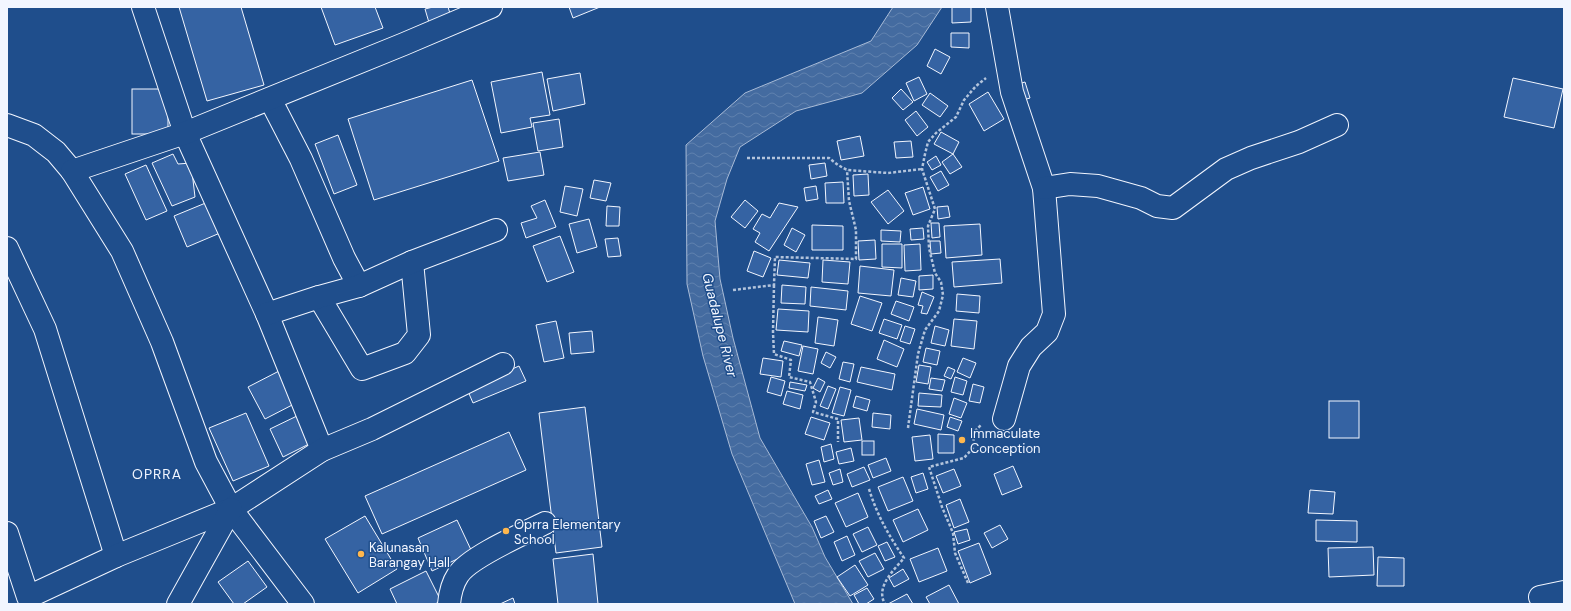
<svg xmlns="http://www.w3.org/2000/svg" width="1571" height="611" font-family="'DM Sans',sans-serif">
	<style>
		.water { fill: url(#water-waves); stroke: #a8bbd7 }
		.building { fill: #3563a3; stroke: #f2f6ff }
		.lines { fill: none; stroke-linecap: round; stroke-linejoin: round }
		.minor-casing { stroke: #f2f6ff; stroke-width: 24 }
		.path { stroke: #b3c4dc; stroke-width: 2.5; stroke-dasharray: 3 2; stroke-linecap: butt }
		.minor { stroke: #1f4e8c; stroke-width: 22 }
		.poi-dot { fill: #ffb74d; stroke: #1f4e8c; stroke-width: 1.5 }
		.labels { text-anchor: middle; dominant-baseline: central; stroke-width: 3; stroke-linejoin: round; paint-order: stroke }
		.poi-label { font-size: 13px; fill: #f2f6ff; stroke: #1f4e8c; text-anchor: start }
		.water-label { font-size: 14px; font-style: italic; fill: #f2f6ff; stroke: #1f4e8c }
		.neighbourhood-label { font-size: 14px; letter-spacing: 1px; fill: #f2f6ff; stroke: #1f4e8c }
	</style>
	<defs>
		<pattern id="water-waves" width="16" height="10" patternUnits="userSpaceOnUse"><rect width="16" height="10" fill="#446ba0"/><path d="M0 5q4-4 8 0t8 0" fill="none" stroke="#5f81ae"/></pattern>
	</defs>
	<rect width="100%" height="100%" fill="#1f4e8c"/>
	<polygon class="water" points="893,7 942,7 917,45 862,93 796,111 740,147 727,179 715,221 720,279 733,338 760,438 812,527 825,557 853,604 795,604 732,454 703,356 687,284 686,145 745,93 871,41"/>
	<g class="building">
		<polygon points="179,7 241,7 264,85 207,101"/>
		<polygon points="321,7 375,7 383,28 335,45"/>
		<polygon points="433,7 448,7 452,20 430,26 425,9"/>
		<polygon points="569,7 600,7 573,18"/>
		<polygon points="952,7 971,7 971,22 952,23"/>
		<polygon points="951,33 969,33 969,48 951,47"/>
		<polygon points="935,49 950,57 941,74 927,66"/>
		<polygon points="542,72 550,115 530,118 532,127 501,133 491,82"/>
		<polygon points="580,73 585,104 553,111 547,79"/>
		<polygon points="919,77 927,94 914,101 906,83"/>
		<polygon points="1513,78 1563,89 1554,128 1504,117"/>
		<polygon points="472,80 499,161 374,200 348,119"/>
		<polygon points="1025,82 1030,98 1020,101 1015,85"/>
		<rect x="132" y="89" width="36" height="45"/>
		<polygon points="901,89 913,102 903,110 892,98"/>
		<polygon points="988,92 1004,119 984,131 969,104"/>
		<polygon points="930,93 948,106 940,117 922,105"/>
		<polygon points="916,111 928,127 917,136 905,120"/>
		<polygon points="559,119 563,147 538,151 533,123"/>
		<polygon points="941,132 959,142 953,154 934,144"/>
		<polygon points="338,135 357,185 334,194 315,144"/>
		<polygon points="860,136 864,156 841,160 837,141"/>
		<polygon points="911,141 913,157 896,158 894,142"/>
		<polygon points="540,152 544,175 508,181 503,158"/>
		<polygon points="173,154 178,164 191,163 195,197 172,206 152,163"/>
		<polygon points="953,154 962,167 950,174 942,162"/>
		<polygon points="936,156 941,165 932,170 927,162"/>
		<polygon points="825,163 827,176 811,179 809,165"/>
		<polygon points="146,165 167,211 146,220 125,174"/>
		<polygon points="941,171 949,185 938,191 930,177"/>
		<polygon points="868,174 869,195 854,196 853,175"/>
		<polygon points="594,180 611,183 606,201 590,198"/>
		<polygon points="843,182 844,203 826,203 825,183"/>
		<polygon points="565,186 583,189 577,216 560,212"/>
		<polygon points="816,186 818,199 806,201 804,188"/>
		<polygon points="923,187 930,209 913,215 905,193"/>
		<polygon points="888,190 904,211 888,224 871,202"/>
		<polygon points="545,200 556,227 526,238 521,223 537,218 531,206"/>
		<polygon points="745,200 758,211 745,228 731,217"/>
		<polygon points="208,202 220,233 187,247 174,216"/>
		<polygon points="779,203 798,207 769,251 755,242 760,233 753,229 762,214 770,218"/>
		<polygon points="607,206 620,207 619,226 606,226"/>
		<polygon points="948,206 950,217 938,219 937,207"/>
		<polygon points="589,219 597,247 577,253 569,224"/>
		<polygon points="931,223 939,223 940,237 932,238"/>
		<polygon points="980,224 982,255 946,258 944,226"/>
		<polygon points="812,225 843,226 843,250 812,250"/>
		<polygon points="792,228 805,235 796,252 784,245"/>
		<polygon points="923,228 924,239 911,240 910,229"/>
		<polygon points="881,230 901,231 900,242 881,241"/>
		<polygon points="560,236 574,272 547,282 533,246"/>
		<polygon points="618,238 621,256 608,257 605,239"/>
		<polygon points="875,240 876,259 859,260 858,241"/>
		<polygon points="930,241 940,241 941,253 931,254"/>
		<polygon points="882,244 902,244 902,268 882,267"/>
		<polygon points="920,244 921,270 905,271 904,245"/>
		<polygon points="754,251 771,258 763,277 747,271"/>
		<polygon points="1000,259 1002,283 954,287 952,262"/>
		<polygon points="779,260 810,263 808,278 777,275"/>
		<polygon points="823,260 850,262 848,284 822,282"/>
		<polygon points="860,266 894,270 891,296 858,293"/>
		<polygon points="933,275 933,289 919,290 919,276"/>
		<polygon points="901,278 916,281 913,297 898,295"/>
		<polygon points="782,285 806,287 805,304 781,303"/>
		<polygon points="811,287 848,291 846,310 810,306"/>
		<polygon points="922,292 934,297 927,314 921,313 923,306 918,305"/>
		<polygon points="957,294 980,296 979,313 956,311"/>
		<polygon points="860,296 882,303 872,331 851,324"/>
		<polygon points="896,301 914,307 909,321 891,314"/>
		<polygon points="778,309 809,311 808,332 776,330"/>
		<polygon points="818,317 838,320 834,346 815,343"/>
		<polygon points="884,319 902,325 897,339 879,333"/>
		<polygon points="954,319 977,321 974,349 951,346"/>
		<polygon points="556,321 564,358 544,362 536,325"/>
		<polygon points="905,326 915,329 910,344 900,341"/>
		<polygon points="935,326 949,330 945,346 931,343"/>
		<polygon points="592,331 594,352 571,354 569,333"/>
		<polygon points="884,340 904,349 897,367 877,359"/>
		<polygon points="784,341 802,345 799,356 781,351"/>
		<polygon points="803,346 818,349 813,374 798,371"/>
		<polygon points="926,348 940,351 937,365 923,362"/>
		<polygon points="826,352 836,357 830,368 821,363"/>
		<polygon points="763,358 783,361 781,377 760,374"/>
		<polygon points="963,358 976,363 970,378 957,372"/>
		<polygon points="843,362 854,364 850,382 839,379"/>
		<polygon points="919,365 931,367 928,384 916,382"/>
		<polygon points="519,366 526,381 473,403 467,389"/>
		<polygon points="861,367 895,374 892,390 857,382"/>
		<polygon points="948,367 955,370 951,379 944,376"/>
		<polygon points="281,370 298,402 265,419 248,387"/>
		<polygon points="771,377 785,381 781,396 767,392"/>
		<polygon points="955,377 967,381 963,395 951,392"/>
		<polygon points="818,378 825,382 820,392 813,388"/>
		<polygon points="931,378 945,380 942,391 929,389"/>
		<polygon points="790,382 807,385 805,391 789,388"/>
		<polygon points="973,384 984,387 980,403 969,401"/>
		<polygon points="828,386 836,389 828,409 820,406"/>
		<polygon points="840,387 851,390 844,416 832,413"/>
		<polygon points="787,391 803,395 800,409 783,404"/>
		<polygon points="919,393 942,395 941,407 918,406"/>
		<polygon points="856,396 870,400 867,411 853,407"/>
		<polygon points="954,398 967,403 961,418 949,414"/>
		<rect x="1329" y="401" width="30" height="37"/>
		<polygon points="585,407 602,547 556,553 539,413"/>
		<polygon points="917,409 944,415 941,430 914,424"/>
		<polygon points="246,413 269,466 233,481 209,428"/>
		<polygon points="873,413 891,415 890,429 872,427"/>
		<polygon points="299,415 313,442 283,457 270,429"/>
		<polygon points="811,417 830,423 824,440 805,434"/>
		<polygon points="950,417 962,421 958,431 947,427"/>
		<polygon points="859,418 862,440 844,442 841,420"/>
		<polygon points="509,432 526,470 382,534 365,496"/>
		<polygon points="938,434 954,435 954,453 938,453"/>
		<polygon points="930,435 933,459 915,461 912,437"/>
		<rect x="862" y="441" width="12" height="14"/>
		<polygon points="831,444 834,459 824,462 821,447"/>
		<polygon points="851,448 854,461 839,464 836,452"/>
		<polygon points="886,458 891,471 873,478 868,465"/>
		<polygon points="819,460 825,482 812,485 806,464"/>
		<polygon points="1013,466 1022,487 1002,495 994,474"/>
		<polygon points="864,467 870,480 852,487 847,474"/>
		<polygon points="840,469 843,482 833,485 829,473"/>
		<polygon points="954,469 961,486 943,493 936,476"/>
		<polygon points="923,473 928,489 916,493 911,477"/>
		<polygon points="903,477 913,501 888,511 878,487"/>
		<polygon points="828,490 832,499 819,504 815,496"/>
		<polygon points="1310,490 1335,492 1333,514 1308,513"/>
		<polygon points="858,493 868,517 846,527 835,503"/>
		<polygon points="960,499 969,522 954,528 946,505"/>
		<polygon points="918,509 928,530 903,542 893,520"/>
		<polygon points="365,516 397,569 358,593 325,539"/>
		<polygon points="826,516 834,532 821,538 814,521"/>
		<polygon points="457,520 472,552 432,571 418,538"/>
		<polygon points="1316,520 1357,521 1357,542 1316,541"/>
		<polygon points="1000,525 1008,539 992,548 984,533"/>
		<polygon points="868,527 877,545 862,552 853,534"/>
		<polygon points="967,529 970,540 958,544 954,532"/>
		<polygon points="847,536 855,555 842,561 834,542"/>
		<polygon points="887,542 895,557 885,561 878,546"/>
		<polygon points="979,543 991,574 970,583 958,551"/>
		<polygon points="1373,547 1374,575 1329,577 1328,548"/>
		<polygon points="938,548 947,571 919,582 910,559"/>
		<polygon points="875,553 884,569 868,577 859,561"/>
		<polygon points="593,554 598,604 558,604 553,559"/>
		<polygon points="1378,557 1404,558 1404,586 1377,586"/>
		<polygon points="248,561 267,587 243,604 234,604 218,582"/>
		<polygon points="855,565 868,585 850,596 837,577"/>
		<polygon points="903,569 909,579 894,587 889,578"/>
		<polygon points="426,571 441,601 435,604 397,604 390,589"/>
		<polygon points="949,585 959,604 930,604 926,597"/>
		<polygon points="867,588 874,599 866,604 859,604 854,595"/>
		<polygon points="907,594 913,604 888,604"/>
		<polygon points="513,598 515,604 500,604"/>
	</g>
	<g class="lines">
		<defs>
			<g id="minor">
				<polyline points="143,7 185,133 267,314 322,450"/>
				<polyline points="997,7 1012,92 1044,188 1054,314 1047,332 1031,347 1019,366 1004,419"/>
				<polyline points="270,99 301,159 344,258 359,286"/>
				<polyline points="7,125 34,135 56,152 72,171 122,251 162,342 206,462 231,509 303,604"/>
				<polyline points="72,171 185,133 404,44 491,7"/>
				<polyline points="1044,188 1070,184 1098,186 1141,198 1157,206 1173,208 1226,169 1251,158 1299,142 1337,125"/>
				<polyline points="7,248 45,329 116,556"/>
				<polyline points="319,297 362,369 405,353 419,335 412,262"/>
				<polyline points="267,314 319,297 359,286 412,262 496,230"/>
				<polyline points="7,533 28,597 116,556 231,509 322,450 372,429 503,364"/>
				<polyline points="1540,597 1564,592"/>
				<polyline points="178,604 231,509"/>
				<path d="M449 604C450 593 452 584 458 575 469 557 525 533 545 523"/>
			</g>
		</defs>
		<use href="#minor" class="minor-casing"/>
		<g class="path">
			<polyline points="747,158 829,158 838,165 847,170 888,173 922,169"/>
			<polyline points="774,285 773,332 774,354 791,360 789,377 810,382 816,402 813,412 838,419 838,442"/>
			<polyline points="733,290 774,285 775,257 856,259 856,230 849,201 847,170"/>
			<polyline points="908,428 918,354 925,330 939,311 943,295 941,282 935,273 929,248 928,226 935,209 922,169 925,154 928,142 936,133 956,117 964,100 976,86 986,78"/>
			<path d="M869 489C877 515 889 536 904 558 894 570 875 587 885 604"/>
			<polyline points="968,583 955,553 953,533 942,507 929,467 964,458 973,448 974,432 981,425"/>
		</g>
		<use href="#minor" class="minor"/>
	</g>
	<g class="poi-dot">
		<circle cx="962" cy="440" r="4"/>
		<circle cx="506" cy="531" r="4"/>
		<circle cx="361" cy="554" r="4"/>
	</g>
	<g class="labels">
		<g class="poi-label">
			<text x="970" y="433">Immaculate<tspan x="970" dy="15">Conception</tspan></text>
			<text x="514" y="524">Oprra Elementary<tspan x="514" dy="15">School</tspan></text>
			<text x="369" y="547">Kalunasan<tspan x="369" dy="15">Barangay Hall</tspan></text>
		</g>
		<g class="water-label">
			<text transform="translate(720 325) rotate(76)">Guadalupe River</text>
		</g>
		<g class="neighbourhood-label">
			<text x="157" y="474">OPRRA</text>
		</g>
	</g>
	<rect width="1571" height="611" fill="none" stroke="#f2f6ff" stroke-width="16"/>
</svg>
